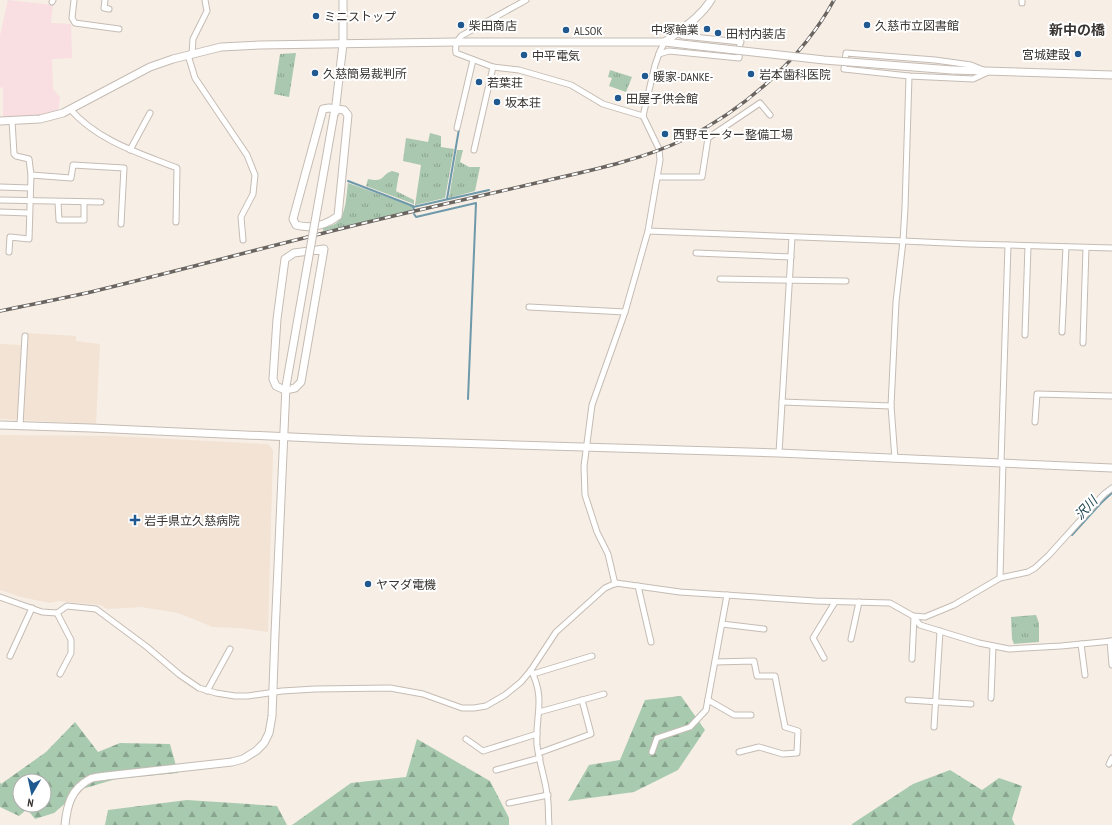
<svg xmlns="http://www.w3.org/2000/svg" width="1112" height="825" font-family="'PT Sans Narrow','Noto Sans JP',sans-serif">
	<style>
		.built { fill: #f2e3d4 }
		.industrial { fill: #f9dee2 }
		.grass { fill: url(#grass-tufts) }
		.forest { fill: url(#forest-firs); fill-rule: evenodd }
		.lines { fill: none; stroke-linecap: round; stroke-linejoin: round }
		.stream { stroke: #6e99aa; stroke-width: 2 }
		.street-casing { stroke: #c5bcb4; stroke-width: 7 }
		.secondary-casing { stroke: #c5bcb4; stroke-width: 9 }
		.street { stroke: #fff; stroke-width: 5 }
		.secondary { stroke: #fff; stroke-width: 7 }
		.rail-casing { stroke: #6a6560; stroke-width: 3.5 }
		.rail { stroke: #fff; stroke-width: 2; stroke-dasharray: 6; stroke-linecap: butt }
		.secondary-bridge-casing { stroke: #c5bcb4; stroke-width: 9; stroke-linecap: butt }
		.secondary-bridge { stroke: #fff; stroke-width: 7 }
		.poi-dot { fill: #205990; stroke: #fff; stroke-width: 1.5 }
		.labels { text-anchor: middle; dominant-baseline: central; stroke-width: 4; stroke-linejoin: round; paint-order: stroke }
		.poi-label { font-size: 12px; fill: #383431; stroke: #fff; text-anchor: start }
		.water-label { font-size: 13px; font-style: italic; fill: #173e4b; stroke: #fff }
		.quarter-label { font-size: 14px; font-weight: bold; fill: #383431; stroke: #fff }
	</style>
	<defs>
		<pattern id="grass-tufts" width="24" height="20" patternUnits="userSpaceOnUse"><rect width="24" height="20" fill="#a9c8af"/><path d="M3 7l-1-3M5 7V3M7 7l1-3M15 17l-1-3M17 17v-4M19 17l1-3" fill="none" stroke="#8ba38f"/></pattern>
		<pattern id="forest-firs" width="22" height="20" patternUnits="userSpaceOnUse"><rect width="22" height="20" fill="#a8caaf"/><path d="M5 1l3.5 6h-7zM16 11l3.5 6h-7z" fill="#8aa58f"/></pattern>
	</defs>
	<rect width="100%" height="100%" fill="#f7eee5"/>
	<g class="built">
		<polygon points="27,333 76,336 76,341 100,344 96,424 0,419 0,344 22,345"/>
		<polygon points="0,435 113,436 268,444 273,450 268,632 240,628 213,627 178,613 141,607 107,609 101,605 58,601 50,603 21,597 0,590"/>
	</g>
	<polygon class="industrial" points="8,0 53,5 51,23 71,24 72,58 52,59 53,89 60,97 58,112 38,115 3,118 3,88 0,87 0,36"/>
	<g class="grass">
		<polygon points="296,53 289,97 274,94 280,54"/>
		<polygon points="610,70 632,77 626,92 609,86 612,78 608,77"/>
		<polygon points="430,133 441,136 441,147 454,149 445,198 415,205 421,165 403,161 406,138 428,142"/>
		<polygon points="457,150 463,150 460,162 469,167 480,167 475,191 449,198"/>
		<path d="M392 171 399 173 396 191 414 200V204L366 186 368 179C386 183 380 175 392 171Z"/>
		<path d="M348 183 412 206V211L323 231V227C327 227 330 226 333 225 347 219 346 195 348 183Z"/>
		<polygon points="1036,615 1039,623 1039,642 1014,644 1012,639 1011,617"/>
	</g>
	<g class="forest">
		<polygon points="681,696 705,730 678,770 634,792 568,801 589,765 620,760 645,700"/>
		<path d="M75 722 98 752 120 743 170 744 178 773 116 779 82 789 54 813 35 819 27 809 19 816 0 807V782L1 784 46 752ZM20 781H44V805H20Z"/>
		<polygon points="417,739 490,781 509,818 509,825 292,825 351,783 406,777"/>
		<polygon points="950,770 982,790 999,778 1022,786 1012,819 1015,825 852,825 852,824 913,784"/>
		<polygon points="187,800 277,806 287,825 105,825 108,810"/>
	</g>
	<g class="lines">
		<g class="stream">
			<polyline points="348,181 413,206 414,211"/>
			<polyline points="447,199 459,129"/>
			<polyline points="413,207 489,190"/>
			<polyline points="414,214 416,217 476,203 468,399"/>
			<polyline points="1072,535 1101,503 1112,493"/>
		</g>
		<defs>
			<g id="street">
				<polyline points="74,0 72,18 75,23 119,29"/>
				<polyline points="105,0 104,8 109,9"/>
				<path d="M526 0 461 36C456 42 455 45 456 53L493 67 519 70 571 85 603 104 643 116"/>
				<polyline points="52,2 53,0"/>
				<polyline points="1022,3 1022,0"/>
				<polyline points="677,33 683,36 741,42"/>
				<polygon points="846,53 935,60 971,65 988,72 973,79 909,76 844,69"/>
				<polyline points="192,54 193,39 207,11 205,0"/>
				<polyline points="659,54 669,51 739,58 740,42"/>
				<polyline points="188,55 195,78 247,155 255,175 253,194 241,217 243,240"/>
				<path d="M70 109C98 141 139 153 177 168L176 222"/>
				<polyline points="457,128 473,60"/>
				<polyline points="130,150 150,113"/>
				<polyline points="474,150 493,67"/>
				<polyline points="31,175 71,178 73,165 124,168 121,224"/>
				<polyline points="658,177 702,177 708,138 760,103 770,115"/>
				<polyline points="0,187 30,188"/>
				<polyline points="0,200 101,202"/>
				<polyline points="58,202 59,220 84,220 84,202"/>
				<polyline points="0,212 29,213"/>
				<polyline points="648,231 903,241 969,244 1112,248"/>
				<polyline points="9,252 10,237 29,239 31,175 29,159 16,156 14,154 12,121"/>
				<polyline points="696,253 791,257"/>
				<polyline points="720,279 846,281"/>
				<polyline points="529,307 625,312"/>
				<polyline points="1062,332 1066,247"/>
				<polyline points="1025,335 1028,246"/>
				<polyline points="1083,343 1086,248"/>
				<polyline points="782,402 891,406"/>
				<polyline points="1035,422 1037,394 1112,396"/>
				<polyline points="20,425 25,336"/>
				<polyline points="779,453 792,237"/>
				<polyline points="895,459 891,406 896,302 903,241 905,208 909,76"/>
				<polyline points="1001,462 1008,245"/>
				<polyline points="1000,578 1003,462"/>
				<polyline points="615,584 608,554 597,532 585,495 584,466 592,405 625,312 648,231 660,160 659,149 643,116 655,65 660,51 665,42"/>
				<polyline points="638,586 651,642"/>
				<polyline points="0,597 42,612 57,613 67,606 96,609 147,647 180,675 199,688 216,693 235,696 248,696 282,691 315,689 390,688 423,694 462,708 474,708 486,706 505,695 521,682 531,670 556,632 605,588 616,583 680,592 815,601 890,603 913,616 925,617 954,605 1000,578 1028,572 1035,568 1049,555 1104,494 1112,488"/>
				<polyline points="57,613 71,640 71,653 60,674"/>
				<polyline points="913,616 920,625 979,643 1009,649 1061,646 1112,641"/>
				<polyline points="722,624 764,629"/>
				<polyline points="851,639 859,602"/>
				<polyline points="1110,641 1112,665"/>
				<polyline points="1081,644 1085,675"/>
				<polyline points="10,656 32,608"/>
				<polyline points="824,658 813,638 835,602"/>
				<polyline points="912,659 914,617"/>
				<polyline points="715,662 754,661 757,676 775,676 785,727 798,731 797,753 783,754 759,747 739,752"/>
				<path d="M531 670C546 700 535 715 537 745 539 762 545 778 547 794 549 804 548 815 549 825"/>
				<polyline points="533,674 592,656"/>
				<polyline points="207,691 230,649"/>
				<polyline points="991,698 993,646"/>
				<polyline points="708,700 734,715 751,715"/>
				<polyline points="908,700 971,704"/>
				<polyline points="539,712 604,694"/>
				<polyline points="934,727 940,631"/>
				<polyline points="466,739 483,751 537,734"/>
				<polyline points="652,752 657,738 690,727 706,710 727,595"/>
				<polyline points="539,753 591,734 582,700"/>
				<polyline points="1109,764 1112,758"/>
				<polyline points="496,770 540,758"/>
				<polyline points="509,803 548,795"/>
			</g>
			<g id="secondary">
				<path d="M665 42C681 29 700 18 711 0"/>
				<polyline points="952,70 1112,75"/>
				<path d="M329 108 344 110 348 115 338 216C326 225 311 229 296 225L293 219 323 109Z"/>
				<polyline points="335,113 343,44 343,0"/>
				<polyline points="0,121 40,119 63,113 150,67 173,59 221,47 260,45 456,42 665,42 690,45"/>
				<polygon points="324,249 301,382 295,388 285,390 276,386 273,379 277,319 285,259 294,253"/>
				<polyline points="0,425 91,428 357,440 779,453 1112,468"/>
				<path d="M65 825C67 805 71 789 90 779 94 777 101 777 106 776L232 762 243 759 256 751 264 743 269 733 272 716 275 634 286 386"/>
			</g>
		</defs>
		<use href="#street" class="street-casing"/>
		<use href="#secondary" class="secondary-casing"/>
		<use href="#street" class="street"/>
		<use href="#secondary" class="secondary"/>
		<defs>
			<path id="rail" d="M0 311C33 304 66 298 99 290 201 265 303 237 406 213 454 202 502 191 549 180 593 170 644 159 685 139 745 109 802 59 834 0"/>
		</defs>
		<use href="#rail" class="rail-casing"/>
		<use href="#rail" class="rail"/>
		<defs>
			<g id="secondary-bridge">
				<polyline points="690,45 824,60 952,70"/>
				<polyline points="286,386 334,114"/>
			</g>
		</defs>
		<use href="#secondary-bridge" class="secondary-bridge-casing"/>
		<use href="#secondary-bridge" class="secondary-bridge"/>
	</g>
	<g class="poi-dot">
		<circle cx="316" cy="16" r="4"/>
		<circle cx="461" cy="25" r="4"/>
		<circle cx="867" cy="25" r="4"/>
		<circle cx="707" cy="29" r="4"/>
		<circle cx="566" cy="30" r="4"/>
		<circle cx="718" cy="33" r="4"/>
		<circle cx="1078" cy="54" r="4"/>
		<circle cx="524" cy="55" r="4"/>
		<circle cx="315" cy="73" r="4"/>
		<circle cx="751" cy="74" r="4"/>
		<circle cx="645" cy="76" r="4"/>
		<circle cx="479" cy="82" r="4"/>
		<circle cx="618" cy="98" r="4"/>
		<circle cx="497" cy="102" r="4"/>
		<circle cx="665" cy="134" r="4"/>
		<path d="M133 514h4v4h4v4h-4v4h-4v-4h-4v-4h4z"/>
		<circle cx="368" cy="584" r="4"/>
	</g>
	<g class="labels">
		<g class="poi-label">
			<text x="324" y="16">ミニストップ</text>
			<text x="469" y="25">柴田商店</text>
			<text x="875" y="25">久慈市立図書館</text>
			<text x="699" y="29" text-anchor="end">中塚輪業</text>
			<text x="574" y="30">ALSOK</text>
			<text x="726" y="33">田村内装店</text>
			<text x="1070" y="54" text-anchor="end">宮城建設</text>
			<text x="532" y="55">中平電気</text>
			<text x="323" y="73">久慈簡易裁判所</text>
			<text x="759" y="74">岩本歯科医院</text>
			<text x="653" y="76">暖家-DANKE-</text>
			<text x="487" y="82">若葉荘</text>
			<text x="626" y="98">田屋子供会館</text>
			<text x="505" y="102">坂本荘</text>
			<text x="673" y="134">西野モーター整備工場</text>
			<text x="144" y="520">岩手県立久慈病院</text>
			<text x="376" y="584">ヤマダ電機</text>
		</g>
		<g class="water-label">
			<text transform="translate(1086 508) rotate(-47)">沢川</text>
		</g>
		<g class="quarter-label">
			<text x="1077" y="30">新中の橋</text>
		</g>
	</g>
	<g transform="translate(32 793) rotate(189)"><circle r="19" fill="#ffffff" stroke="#afaead"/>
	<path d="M0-3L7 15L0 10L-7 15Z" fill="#205990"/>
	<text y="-6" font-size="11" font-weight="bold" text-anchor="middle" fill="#383431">N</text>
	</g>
</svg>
